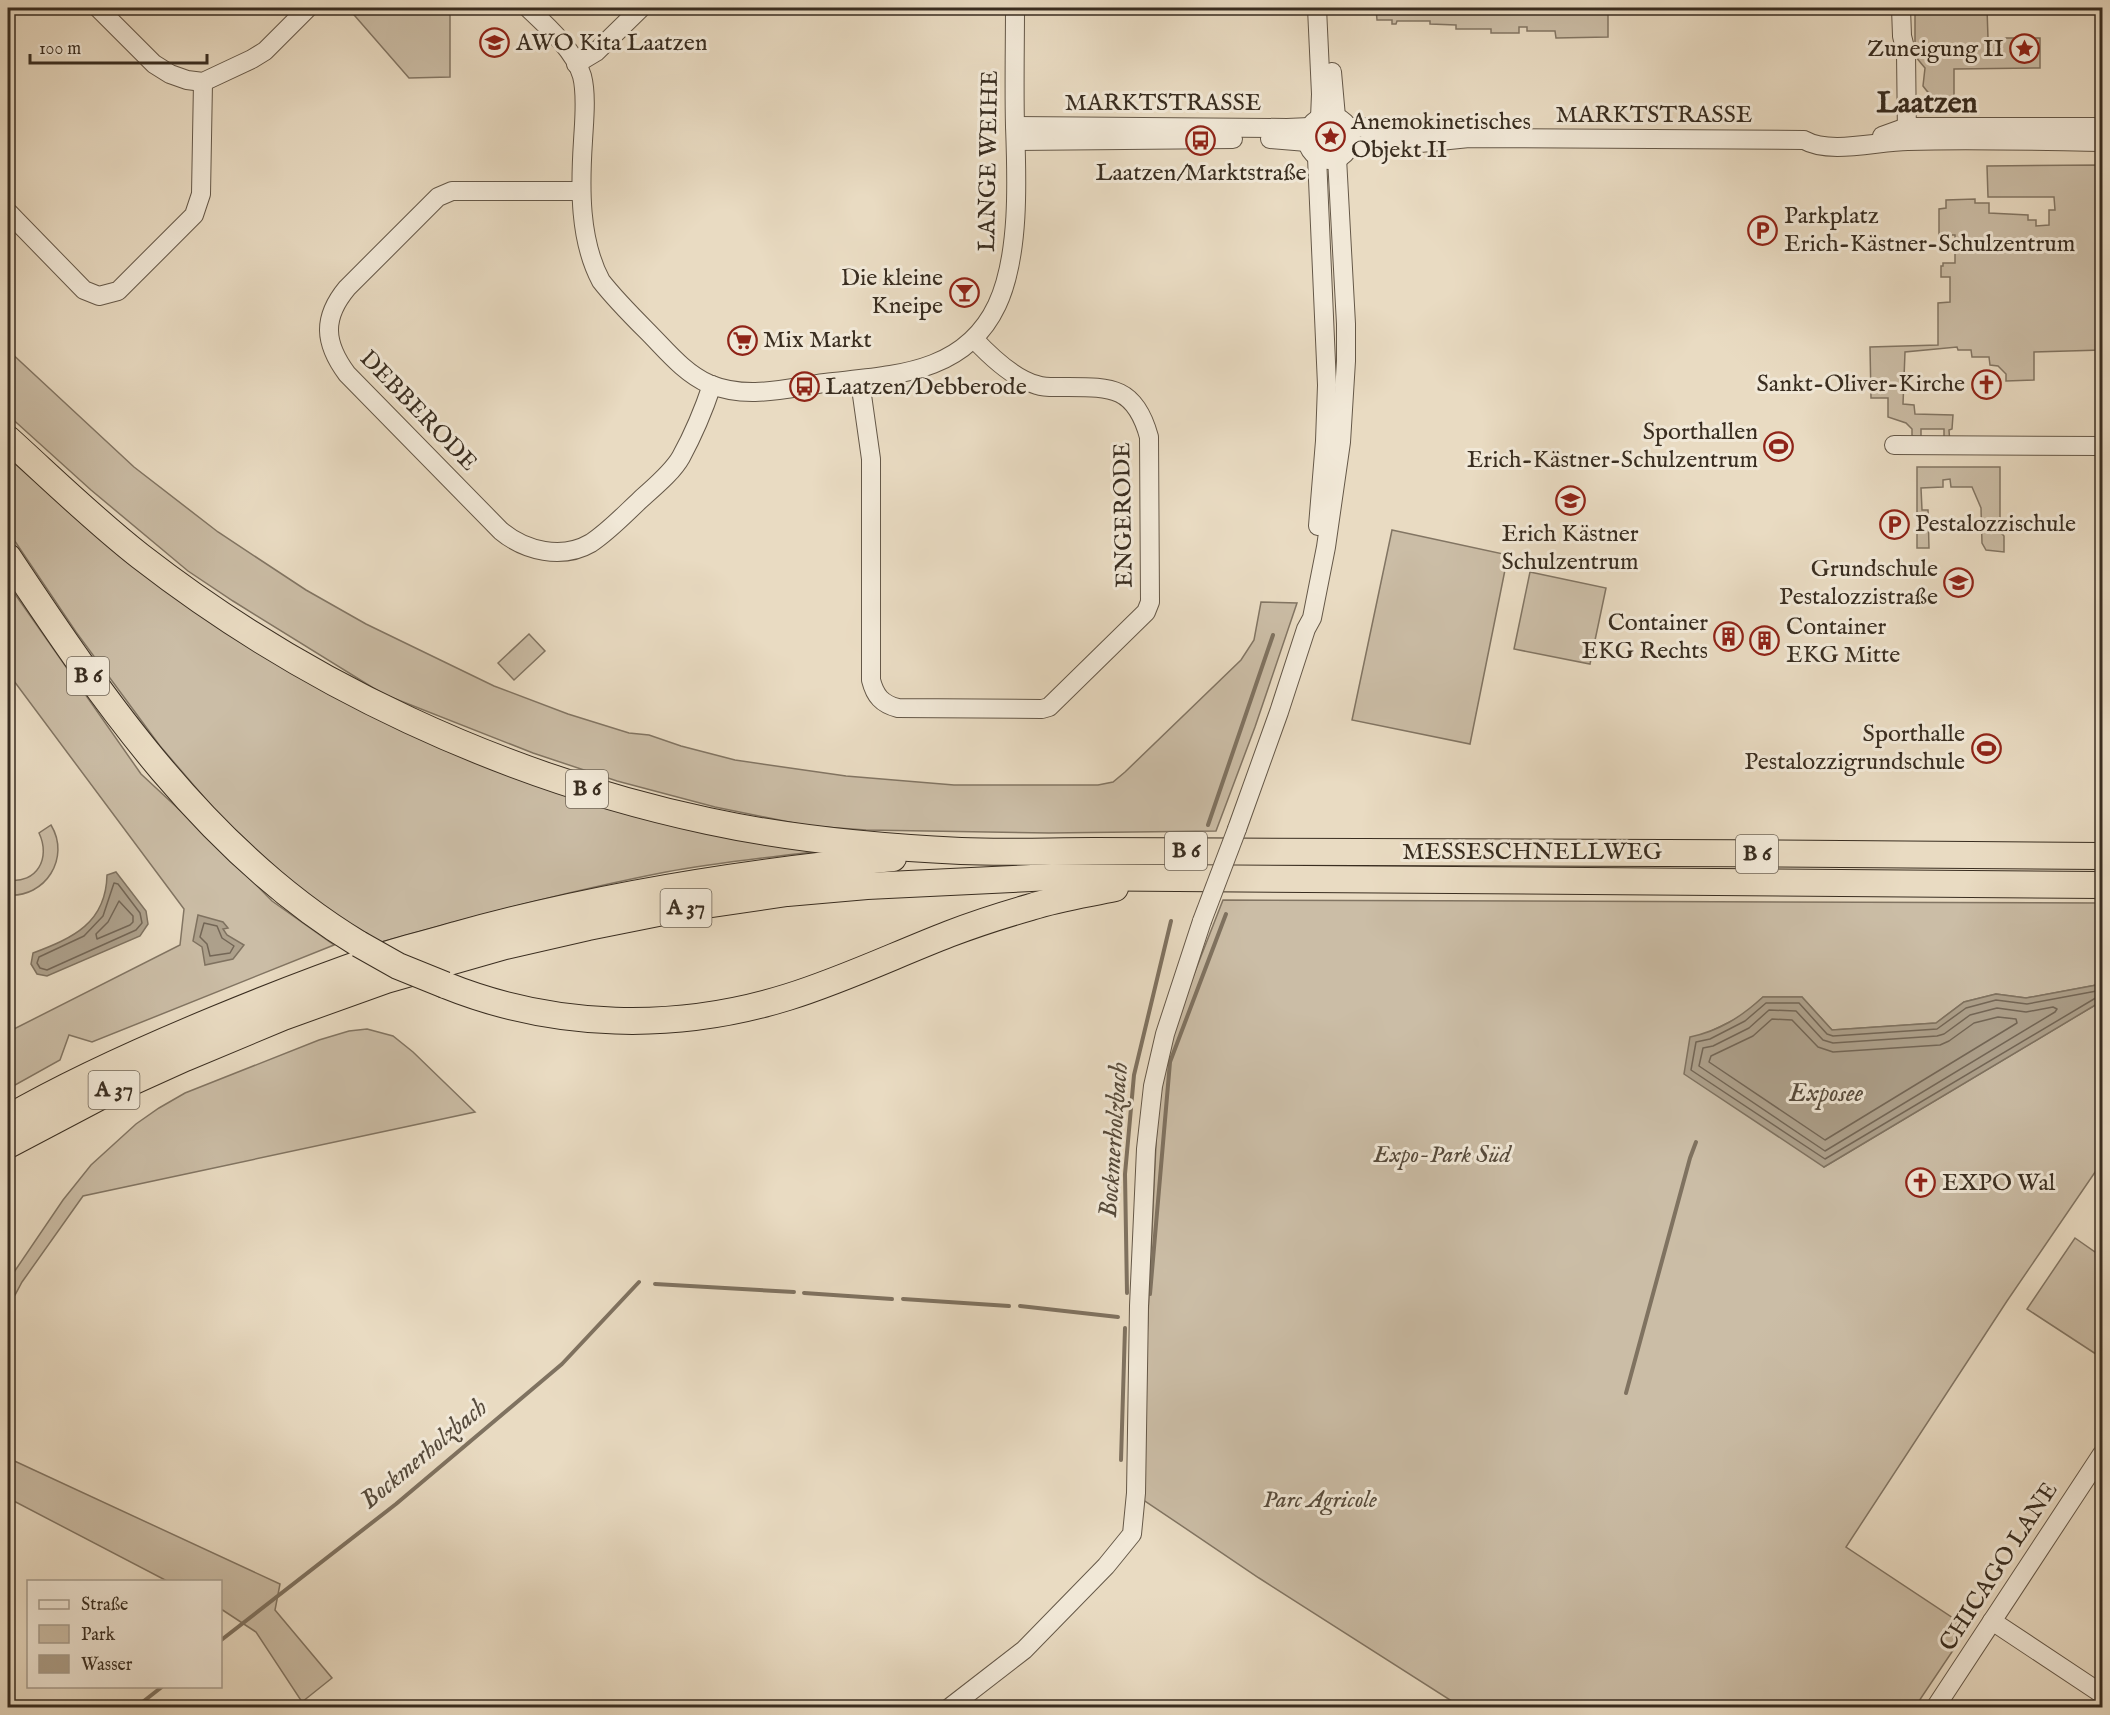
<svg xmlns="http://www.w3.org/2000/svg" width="2110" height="1715" font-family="'IM FELL English',serif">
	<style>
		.green { fill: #cbbda6; stroke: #827563; stroke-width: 1.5 }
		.water { fill: #ada08b; stroke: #7f7260; stroke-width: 1.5 }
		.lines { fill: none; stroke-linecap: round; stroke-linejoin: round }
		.shore { stroke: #736656; stroke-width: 1.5 }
		.stream { stroke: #7f7260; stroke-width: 4 }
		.minor-casing { stroke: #655848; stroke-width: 20 }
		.highway-casing { stroke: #392d20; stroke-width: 28 }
		.minor { stroke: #f1e8d7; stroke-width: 18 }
		.highway { stroke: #e9dbc2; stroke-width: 26 }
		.minor-bridge-casing { stroke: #655848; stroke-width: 20; stroke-linecap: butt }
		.highway-bridge-casing { stroke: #392d20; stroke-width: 28; stroke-linecap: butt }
		.minor-bridge { stroke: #f1e8d7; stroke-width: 18 }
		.highway-bridge { stroke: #e9dbc2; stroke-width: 26 }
		.labels { text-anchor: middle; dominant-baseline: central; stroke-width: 6; stroke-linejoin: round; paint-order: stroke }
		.shield { fill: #f1e8d7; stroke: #706557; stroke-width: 1.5 }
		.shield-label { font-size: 22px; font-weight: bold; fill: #392d20 }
		.poi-label { font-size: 24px; fill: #392d20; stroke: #f1e8d7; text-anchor: start }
		.street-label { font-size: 24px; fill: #392d20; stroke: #f1e8d7 }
		.park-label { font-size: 24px; font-style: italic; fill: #564a3b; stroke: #f1e8d7 }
		.water-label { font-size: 26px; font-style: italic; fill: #564a3b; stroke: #f1e8d7 }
		.district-label { font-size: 30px; font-weight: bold; fill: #392d20; stroke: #f1e8d7 }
	</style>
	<rect width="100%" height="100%" fill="#e9dbc2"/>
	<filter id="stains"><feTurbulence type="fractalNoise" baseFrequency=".00333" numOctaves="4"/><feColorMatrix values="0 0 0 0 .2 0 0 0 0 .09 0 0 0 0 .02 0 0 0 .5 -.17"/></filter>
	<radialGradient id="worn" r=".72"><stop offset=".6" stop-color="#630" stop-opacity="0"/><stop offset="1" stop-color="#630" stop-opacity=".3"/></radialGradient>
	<g class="green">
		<polygon points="348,8 450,8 450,77 409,78"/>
		<polygon points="1376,8 1608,8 1608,37 1556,38 1555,31 1527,31 1527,27 1519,27 1519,33 1491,33 1491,29 1456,29 1456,25 1430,24 1430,21 1397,21 1396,24 1392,24 1392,20 1377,20"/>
		<path d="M1915 8H1987L1988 38H2040V68L1954 69V108C1941 106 1931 97 1923 86L1925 68 1915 56Z"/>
		<circle cx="1329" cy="137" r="13"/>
		<polygon points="2099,165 2100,219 2102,221 2102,350 2034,352 2034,380 2006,381 2006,374 1998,366 1990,365 1989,357 1972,357 1971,350 1958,350 1957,347 1905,352 1903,404 1914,405 1915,414 1953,415 1952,429 1949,430 1950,445 1944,445 1944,429 1921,429 1921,445 1912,435 1912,429 1906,423 1888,417 1888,398 1871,398 1870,347 1938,345 1938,303 1950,302 1950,277 1941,277 1941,266 1943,266 1943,263 1955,263 1955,235 1939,235 1939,209 1946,208 1946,200 1975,199 1975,203 1989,203 1989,213 2028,215 2028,220 2036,220 2036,226 2049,225 2049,210 2055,210 2054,197 1988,197 1987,166"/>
		<polygon points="8,350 134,467 218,532 306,590 366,624 494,686 568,714 629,733 649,735 681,746 735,760 846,776 954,785 1098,785 1113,782 1125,772 1241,660 1254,640 1261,602 1297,603 1255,727 1216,831 1049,833 866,830 809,826 715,807 617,781 533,753 383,694 233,601 188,571 91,490 8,415"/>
		<path d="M8 454 392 721 828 850C774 857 719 862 666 872 568 891 474 916 378 943L302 891 221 817 160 746 76 632 8 531Z"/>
		<polygon points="1917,467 2000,467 2000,532 2004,536 2004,552 1986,550 1982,543 1981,508 1972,487 1951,487 1950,479 1943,480 1943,487 1921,488 1922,510 1928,510 1929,548 1917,548"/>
		<polygon points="1392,530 1508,555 1470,744 1352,720"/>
		<polygon points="1530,572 1606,588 1590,664 1514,649"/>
		<polygon points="8,584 141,774 212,840 272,901 334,945 92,1042 69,1035 60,1060 8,1089 8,1032 180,945 184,909 8,673"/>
		<polygon points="529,634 545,651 514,680 498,663"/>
		<path d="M51 825C71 858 45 898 8 895V880C37 884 51 858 39 833Z"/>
		<polygon points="1223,900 2102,903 2102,984 2026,998 1996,994 1964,1002 1936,1023 1832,1030 1802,997 1763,997 1742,1016 1707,1033 1824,1167 2102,1001 2102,1162 2007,1301 1846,1547 1968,1628 1915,1707 1461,1707 1259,1578 1142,1499 1146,1359 1157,1122 1164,1072 1180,1010"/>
		<polygon points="367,1029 393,1036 413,1052 475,1112 83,1196 22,1282 15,1295 8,1303 8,1281 63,1200 91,1165 136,1124 159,1108 185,1093 319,1040 349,1031"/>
		<polygon points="2075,1238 2102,1257 2102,1358 2027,1309"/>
		<polygon points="8,1458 280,1584 275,1610 332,1678 302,1702 256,1632 221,1609 220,1582 167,1581 8,1498"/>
	</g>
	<g class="water">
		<path d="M116 872 146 911 148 924 140 936 47 976 37 974 31 964 33 953C73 938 106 923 107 875Z"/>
		<polygon points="198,915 223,922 228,928 223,929 227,935 244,945 233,959 205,965 202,947 193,941"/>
		<path d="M2102 984V1001L1824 1167 1684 1074 1690 1037C1719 1031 1741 1017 1763 997H1802L1832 1030 1936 1023 1964 1002 1996 994 2026 998Z"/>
	</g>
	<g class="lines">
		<g class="shore">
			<polygon points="114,883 118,884 140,913 142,923 136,930 47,970 40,968 37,963 39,957 84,936 103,916"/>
			<polygon points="119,901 133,916 133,922 130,925 97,939 96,934 108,922"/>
			<polygon points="204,923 217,926 222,938 234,946 230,953 210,956 207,944 200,937"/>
			<polyline points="2102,990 2027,1004 1996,1000 1966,1008 1937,1029 1833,1036 1827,1034 1799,1003 1766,1003 1745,1021 1710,1039 1696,1042 1691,1070 1825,1159 2099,996 2102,996"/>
			<polygon points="2053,1007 2057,1009 2055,1012 1825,1151 1699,1066 1703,1048 1713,1046 1749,1028 1769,1010 1796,1011 1823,1040 1833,1043 1937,1036 1944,1034 1970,1015 1997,1008 2026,1012"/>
			<polygon points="1998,1017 2016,1019 2017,1023 1825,1140 1709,1062 1711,1056 1753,1036 1772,1019 1792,1020 1818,1047 1833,1052 1940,1045 1949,1041 1974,1023"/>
		</g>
		<g class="stream">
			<polyline points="1208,825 1273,635"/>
			<polyline points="655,1284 794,1292"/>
			<polyline points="804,1293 892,1299"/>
			<polyline points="1127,1293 1125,1174 1134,1075 1171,921"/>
			<polyline points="1150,1294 1170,1062 1226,914"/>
			<polyline points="903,1299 1009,1306"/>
			<polyline points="1020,1306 1118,1317"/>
			<polyline points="1626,1393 1690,1158 1696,1142"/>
			<polyline points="1121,1460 1125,1328"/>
			<polyline points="220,1641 396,1504 562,1364 639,1282"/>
			<polyline points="135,1708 163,1686"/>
		</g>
		<defs>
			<g id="minor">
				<polyline points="98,8 154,64 170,74 187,80 203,82 252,59 265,51 308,8"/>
				<path d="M528 8C546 25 575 51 582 76 587 95 584 122 583 141 580 187 579 240 601 281 615 299 631 315 647 331 666 350 684 373 709 384 748 400 786 388 825 383 892 375 964 375 997 305 1020 256 1017 179 1015 126 1014 86 1015 47 1015 8"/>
				<polyline points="1317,8 1321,94 1320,118"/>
				<polyline points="1901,8 1902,36 1906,52 1907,137"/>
				<polyline points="576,64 596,52 641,8"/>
				<polyline points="1332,72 1336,117"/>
				<circle cx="1329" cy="138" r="22"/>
				<polyline points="1015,126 1287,128 1310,127"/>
				<polyline points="1348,127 1423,129 1450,135"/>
				<polyline points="1882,136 1907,127 2102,127"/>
				<polyline points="1270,139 1307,142"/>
				<polyline points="1016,141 1233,139"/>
				<path d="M1348 149 1367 144 1420 143 1469 138 1804 140C1830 155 1878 141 1908 141 1973 139 2038 141 2102 142"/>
				<polyline points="1317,157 1327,385 1325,441 1318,526"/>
				<path d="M580 191H452L438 197 347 288C322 318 324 343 347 374L501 531C525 551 562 560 591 543 609 531 624 515 640 500 653 488 672 473 681 457 693 435 704 409 712 385"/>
				<polyline points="8,212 84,290 99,296 118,291 194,215 201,194 203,82"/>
				<path d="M860 381 871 459V680C875 696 882 704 898 708L1042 709 1049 707 1146 612 1150 602 1149 437C1135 386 1111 387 1065 387 1055 387 1046 388 1037 385 1014 379 990 356 974 339"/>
				<polyline points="1894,445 2102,446"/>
				<polyline points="1237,829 1279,712 1306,629 1312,618 1326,547 1341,442 1346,361 1346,324 1337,158"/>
				<polyline points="1992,1621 2102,1694"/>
				<polyline points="949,1708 1024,1650 1106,1566 1132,1534 1136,1493 1139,1306 1146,1149 1153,1086 1165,1034 1202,921"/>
				<polyline points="1935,1708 2102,1454"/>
			</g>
			<g id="highway">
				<path d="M8 439C51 478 94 520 140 556 306 685 503 777 708 821 791 839 877 847 961 851 1005 853 1050 851 1094 851 1183 851 1271 852 1360 852 1607 852 1855 854 2102 856"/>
				<path d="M8 557C104 702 207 852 359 944"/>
				<path d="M445 985C554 1029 676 1032 788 997 843 980 895 955 949 934 975 924 1003 915 1031 907 1058 898 1087 894 1115 888"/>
				<path d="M8 1118C74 1080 144 1049 214 1020 267 998 321 977 376 958 402 949 430 943 456 935 599 895 745 872 893 858"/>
				<polyline points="8,1145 101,1096 185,1058 283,1017 386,980 505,946 588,927 678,909 787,893 867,886 1052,877 2102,885"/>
			</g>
		</defs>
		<use href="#minor" class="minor-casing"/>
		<use href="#highway" class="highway-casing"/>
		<use href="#minor" class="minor"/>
		<use href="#highway" class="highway"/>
		<defs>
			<polyline id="minor-bridge" points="1202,921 1237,829"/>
			<polyline id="highway-bridge" points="359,944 398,966 445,985"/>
		</defs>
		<use href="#minor-bridge" class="minor-bridge-casing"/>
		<use href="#highway-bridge" class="highway-bridge-casing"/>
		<use href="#minor-bridge" class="minor-bridge"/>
		<use href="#highway-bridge" class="highway-bridge"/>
	</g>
	<defs>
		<symbol id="school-ring" viewBox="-11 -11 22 22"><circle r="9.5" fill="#f1e8d7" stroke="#8f2418" stroke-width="1.5"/><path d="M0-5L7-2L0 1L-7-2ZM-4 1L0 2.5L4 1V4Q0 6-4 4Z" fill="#8f2418"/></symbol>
		<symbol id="sight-ring" viewBox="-11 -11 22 22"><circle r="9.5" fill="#f1e8d7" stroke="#8f2418" stroke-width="1.5"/><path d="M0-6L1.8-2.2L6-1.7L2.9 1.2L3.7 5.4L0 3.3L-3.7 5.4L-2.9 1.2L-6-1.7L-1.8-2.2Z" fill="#8f2418"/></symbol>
		<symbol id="bus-ring" viewBox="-11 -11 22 22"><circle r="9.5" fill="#f1e8d7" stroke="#8f2418" stroke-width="1.5"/><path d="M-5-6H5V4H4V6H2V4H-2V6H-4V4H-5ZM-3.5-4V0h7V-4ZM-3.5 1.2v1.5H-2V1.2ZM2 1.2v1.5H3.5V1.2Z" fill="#8f2418"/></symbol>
		<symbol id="parking-ring" viewBox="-11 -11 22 22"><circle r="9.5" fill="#f1e8d7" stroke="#8f2418" stroke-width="1.5"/><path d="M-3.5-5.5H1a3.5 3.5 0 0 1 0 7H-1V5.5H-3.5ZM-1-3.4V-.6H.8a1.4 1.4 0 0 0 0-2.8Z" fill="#8f2418"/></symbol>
		<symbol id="bar-ring" viewBox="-11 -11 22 22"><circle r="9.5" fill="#f1e8d7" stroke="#8f2418" stroke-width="1.5"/><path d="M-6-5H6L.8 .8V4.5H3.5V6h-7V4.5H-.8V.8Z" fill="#8f2418"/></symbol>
		<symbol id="supermarket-ring" viewBox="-11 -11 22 22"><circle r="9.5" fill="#f1e8d7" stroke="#8f2418" stroke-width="1.5"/><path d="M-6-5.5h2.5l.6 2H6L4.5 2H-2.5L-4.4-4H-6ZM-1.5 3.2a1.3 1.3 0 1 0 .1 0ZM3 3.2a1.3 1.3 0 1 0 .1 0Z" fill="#8f2418"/></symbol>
		<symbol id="church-ring" viewBox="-11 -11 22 22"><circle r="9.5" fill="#f1e8d7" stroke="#8f2418" stroke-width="1.5"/><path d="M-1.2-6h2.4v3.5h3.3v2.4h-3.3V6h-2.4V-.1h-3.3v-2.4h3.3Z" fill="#8f2418"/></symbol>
		<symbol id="stadium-ring" viewBox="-11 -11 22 22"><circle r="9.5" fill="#f1e8d7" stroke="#8f2418" stroke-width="1.5"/><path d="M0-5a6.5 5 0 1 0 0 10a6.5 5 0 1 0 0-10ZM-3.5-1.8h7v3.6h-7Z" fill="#8f2418"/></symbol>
		<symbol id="building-ring" viewBox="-11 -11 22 22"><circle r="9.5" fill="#f1e8d7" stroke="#8f2418" stroke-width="1.5"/><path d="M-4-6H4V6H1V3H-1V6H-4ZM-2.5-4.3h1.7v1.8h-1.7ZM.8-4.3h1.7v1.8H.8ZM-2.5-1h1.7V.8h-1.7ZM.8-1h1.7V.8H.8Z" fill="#8f2418"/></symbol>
	</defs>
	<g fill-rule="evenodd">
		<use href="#school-ring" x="478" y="26" width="33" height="33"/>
		<use href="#sight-ring" x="2008" y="32" width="33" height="33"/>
		<use href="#sight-ring" x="1314" y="120" width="33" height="33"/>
		<use href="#bus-ring" x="1184" y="124" width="33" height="33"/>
		<use href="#parking-ring" x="1746" y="214" width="33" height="33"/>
		<use href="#bar-ring" x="948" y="276" width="33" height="33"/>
		<use href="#supermarket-ring" x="726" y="324" width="33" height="33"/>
		<use href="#church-ring" x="1970" y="368" width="33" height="33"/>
		<use href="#bus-ring" x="788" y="370" width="33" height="33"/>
		<use href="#stadium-ring" x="1762" y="430" width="33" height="33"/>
		<use href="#school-ring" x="1554" y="484" width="33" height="33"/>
		<use href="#parking-ring" x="1878" y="508" width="33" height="33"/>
		<use href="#school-ring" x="1942" y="566" width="33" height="33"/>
		<use href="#building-ring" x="1712" y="620" width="33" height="33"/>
		<use href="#building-ring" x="1748" y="624" width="33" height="33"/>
		<use href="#stadium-ring" x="1970" y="732" width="33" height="33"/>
		<use href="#church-ring" x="1904" y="1166" width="33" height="33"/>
	</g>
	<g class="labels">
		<g class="shield">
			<rect x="67" y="657" width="42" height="38" rx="4.5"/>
			<rect x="566" y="770" width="42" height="38" rx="4.5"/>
			<rect x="1165" y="832" width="42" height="38" rx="4.5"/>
			<rect x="1736" y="835" width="42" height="38" rx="4.5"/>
			<rect x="660.5" y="889" width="51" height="38" rx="4.5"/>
			<rect x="88.5" y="1071" width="51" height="38" rx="4.5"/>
		</g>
		<g class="shield-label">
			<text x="88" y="676">B 6</text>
			<text x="587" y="789">B 6</text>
			<text x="1186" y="851">B 6</text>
			<text x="1757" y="854">B 6</text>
			<text x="686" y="908">A 37</text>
			<text x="114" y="1090">A 37</text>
		</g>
		<g class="poi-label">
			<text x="516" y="43">AWO Kita Laatzen</text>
			<text x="2004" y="49" text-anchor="end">Zuneigung II</text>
			<text x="1351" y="122">Anemokinetisches<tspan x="1351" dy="28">Objekt II</tspan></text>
			<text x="1201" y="173" text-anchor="middle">Laatzen/Marktstraße</text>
			<text x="1784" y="216">Parkplatz<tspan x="1784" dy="28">Erich-Kästner-Schulzentrum</tspan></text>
			<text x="943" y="278" text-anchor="end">Die kleine<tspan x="943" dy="28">Kneipe</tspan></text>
			<text x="763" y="340">Mix Markt</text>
			<text x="1965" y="384" text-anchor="end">Sankt-Oliver-Kirche</text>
			<text x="825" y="387">Laatzen/Debberode</text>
			<text x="1758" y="432" text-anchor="end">Sporthallen<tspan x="1758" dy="28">Erich-Kästner-Schulzentrum</tspan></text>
			<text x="1915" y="524">Pestalozzischule</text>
			<text x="1570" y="534" text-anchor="middle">Erich Kästner<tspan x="1570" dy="28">Schulzentrum</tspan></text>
			<text x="1938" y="569" text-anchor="end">Grundschule<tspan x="1938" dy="28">Pestalozzistraße</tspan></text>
			<text x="1708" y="623" text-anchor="end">Container<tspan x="1708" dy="28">EKG Rechts</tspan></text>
			<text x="1786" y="627">Container<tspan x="1786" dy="28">EKG Mitte</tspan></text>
			<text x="1965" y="734" text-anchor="end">Sporthalle<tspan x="1965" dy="28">Pestalozzigrundschule</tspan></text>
			<text x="1942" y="1183">EXPO Wal</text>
		</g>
		<g class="street-label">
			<text x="1163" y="103">MARKTSTRASSE</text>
			<text x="1654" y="115">MARKTSTRASSE</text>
			<text transform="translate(989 161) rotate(-89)">LANGE WEIHE</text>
			<text transform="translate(418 411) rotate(46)">DEBBERODE</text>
			<text transform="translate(1124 515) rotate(-91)">ENGERODE</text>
			<text x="1532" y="852">MESSESCHNELLWEG</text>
			<text transform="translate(1999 1567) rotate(-57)">CHICAGO LANE</text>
		</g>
		<g class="park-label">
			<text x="1442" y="1155">Expo-Park Süd</text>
			<text x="1320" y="1500">Parc Agricole</text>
		</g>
		<g class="water-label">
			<text x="1826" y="1093">Exposee</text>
			<text transform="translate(1114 1140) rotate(-86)">Bockmerholzbach</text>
			<text transform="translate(424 1454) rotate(-40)">Bockmerholzbach</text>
		</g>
		<g class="district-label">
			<text x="1927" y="104">Laatzen</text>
		</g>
	</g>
	<rect width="2110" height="1715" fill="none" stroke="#e9dbc2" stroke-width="30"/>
	<rect x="9" y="9" width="2092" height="1697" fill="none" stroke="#392d20" stroke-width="3"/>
	<rect x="15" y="15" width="2080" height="1685" fill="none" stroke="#392d20" stroke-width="1.5"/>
	<rect x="27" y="1580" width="195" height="108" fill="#f1e8d7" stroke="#a79d8e" stroke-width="1.5"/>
	<rect x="39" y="1600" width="30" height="9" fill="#f1e8d7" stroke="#a79d8e" stroke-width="1.5"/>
	<text x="81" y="1610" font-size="18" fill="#392d20">Straße</text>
	<rect x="39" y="1625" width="30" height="18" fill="#cbbda6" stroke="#a79d8e" stroke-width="1.5"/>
	<text x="81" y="1640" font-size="18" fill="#392d20">Park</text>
	<rect x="39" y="1655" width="30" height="18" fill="#ada08b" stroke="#a79d8e" stroke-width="1.5"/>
	<text x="81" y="1670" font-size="18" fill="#392d20">Wasser</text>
	<path d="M30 54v9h177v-9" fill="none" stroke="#392d20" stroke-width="3"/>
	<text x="39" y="54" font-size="18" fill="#392d20" stroke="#f1e8d7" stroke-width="4.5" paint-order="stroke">100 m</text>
	<rect width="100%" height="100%" filter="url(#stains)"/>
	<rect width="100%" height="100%" fill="url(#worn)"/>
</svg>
